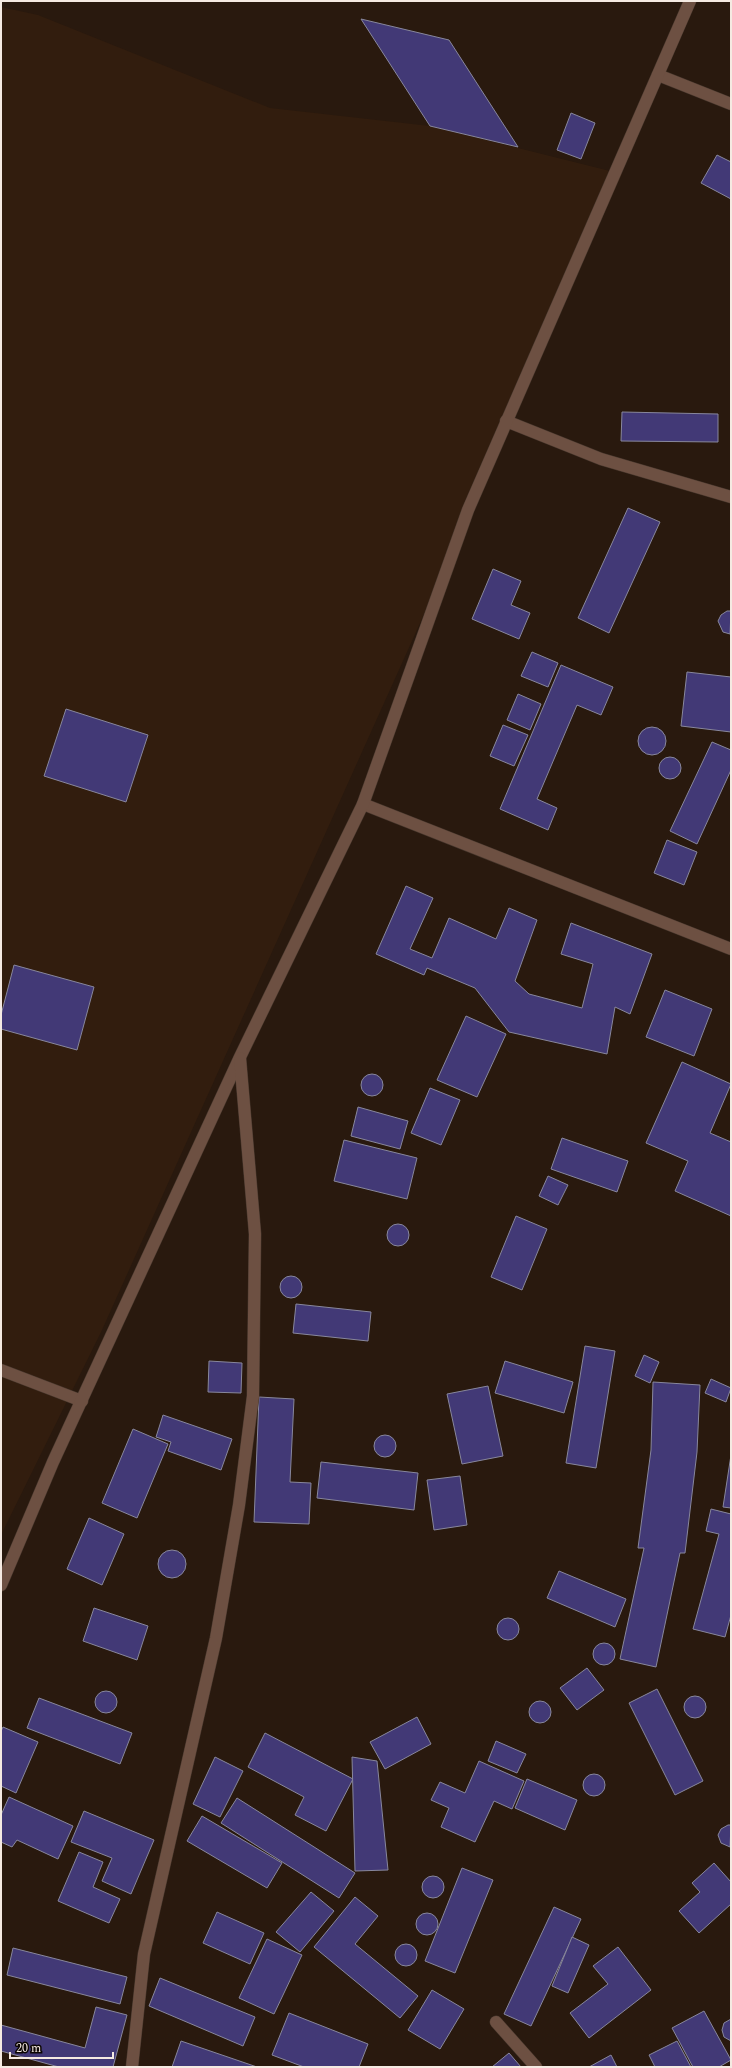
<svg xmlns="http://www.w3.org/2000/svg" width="732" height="2068" font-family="Spectral,serif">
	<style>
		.built { fill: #321d0e }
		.building { fill: #423976; stroke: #88879c }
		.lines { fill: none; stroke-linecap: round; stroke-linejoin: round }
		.street-casing { stroke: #46362c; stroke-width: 13 }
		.street { stroke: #6d5042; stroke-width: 12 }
	</style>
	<rect width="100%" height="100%" fill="#29190e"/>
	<polygon class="built" points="1,7 38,15 270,108 430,126 622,174 102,1330 1,1535"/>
	<g class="building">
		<polygon points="361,19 449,40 518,147 430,126"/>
		<polygon points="571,113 595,123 581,159 557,150"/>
		<polygon points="717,155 731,162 731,199 701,183"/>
		<polygon points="622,412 718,414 718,442 621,441"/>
		<polygon points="628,508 660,522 609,633 578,618"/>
		<polygon points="493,569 521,581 511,605 530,613 519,639 472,619"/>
		<polygon points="727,611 731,611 730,634 723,632 718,621 721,615"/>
		<polygon points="532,652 558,663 548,687 521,676"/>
		<polygon points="561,665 613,687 601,715 577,705 537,799 557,808 548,830 500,809"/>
		<polygon points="687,672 731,677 731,732 681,726"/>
		<polygon points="518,694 541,704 530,730 507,720"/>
		<polygon points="66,709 148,735 126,802 44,776"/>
		<polygon points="503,725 528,735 514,766 490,756"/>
		<circle cx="652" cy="741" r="14"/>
		<polygon points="712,742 731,750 731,770 697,844 670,831"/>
		<circle cx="670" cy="768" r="11"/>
		<polygon points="667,840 697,852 684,885 654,873"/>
		<polygon points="406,886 433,898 410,949 432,958 449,918 496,939 509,908 537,920 515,981 529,994 582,1008 593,964 561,954 571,923 652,954 630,1014 615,1007 607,1054 509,1032 475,988 427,968 424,975 376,954"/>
		<polygon points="14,965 94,987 77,1050 1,1029 1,1015"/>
		<polygon points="665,990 712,1009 694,1056 646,1037"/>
		<polygon points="466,1016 506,1034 477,1097 437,1080"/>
		<polygon points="682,1062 731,1084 710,1133 731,1142 731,1216 675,1191 688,1161 646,1143"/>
		<circle cx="372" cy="1085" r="11"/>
		<polygon points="430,1088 460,1100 441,1145 411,1133"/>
		<polygon points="358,1107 408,1121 400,1149 351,1136"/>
		<polygon points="562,1138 628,1161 617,1192 551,1169"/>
		<polygon points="344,1140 417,1158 407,1199 334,1181"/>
		<polygon points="548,1176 568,1185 558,1205 539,1196"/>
		<polygon points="516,1216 547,1229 522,1290 491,1277"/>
		<circle cx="398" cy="1235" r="11"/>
		<circle cx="291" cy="1287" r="11"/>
		<polygon points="296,1304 371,1312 368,1341 293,1333"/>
		<polygon points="585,1346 615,1351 596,1468 566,1463"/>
		<polygon points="644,1355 659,1362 650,1383 635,1376"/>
		<polygon points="209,1361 242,1363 241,1393 208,1392"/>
		<polygon points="505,1361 573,1382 564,1413 495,1393"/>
		<polygon points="711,1379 731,1388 726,1402 705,1393"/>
		<polygon points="653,1382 700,1385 697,1452 685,1553 680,1553 656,1667 620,1659 644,1548 638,1548 651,1450"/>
		<polygon points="488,1386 503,1456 462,1464 447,1394"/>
		<polygon points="259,1397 294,1399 290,1482 311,1483 309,1524 254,1522"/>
		<polygon points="163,1415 232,1439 221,1470 168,1451 171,1442 156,1437"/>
		<polygon points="133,1429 168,1444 137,1518 102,1503"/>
		<circle cx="385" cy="1446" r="11"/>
		<polygon points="731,1455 731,1508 723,1507"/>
		<polygon points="321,1462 418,1473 414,1510 317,1498"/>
		<polygon points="460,1476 467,1525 434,1530 427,1480"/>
		<polygon points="711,1509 731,1514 731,1615 725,1637 693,1629 719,1534 706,1531"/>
		<polygon points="89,1518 124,1534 102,1585 67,1569"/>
		<circle cx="172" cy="1564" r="14"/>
		<polygon points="559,1571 626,1599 615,1627 547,1598"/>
		<polygon points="94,1608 148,1626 137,1660 83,1641"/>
		<circle cx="508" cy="1629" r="11"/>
		<circle cx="604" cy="1654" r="11"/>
		<polygon points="587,1668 604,1690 577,1710 560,1688"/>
		<polygon points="657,1689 703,1781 675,1795 629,1703"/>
		<circle cx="106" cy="1702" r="11"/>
		<circle cx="695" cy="1707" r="11"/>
		<polygon points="39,1698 132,1733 120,1764 27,1728"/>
		<circle cx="540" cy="1712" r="11"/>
		<polygon points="417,1717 431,1744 385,1769 370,1742"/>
		<polygon points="3,1727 38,1742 16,1793 1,1786 1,1731"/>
		<polygon points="265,1733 353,1779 326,1831 295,1815 304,1797 248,1767"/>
		<polygon points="496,1741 526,1754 517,1773 488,1761"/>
		<polygon points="215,1757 243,1771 220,1817 193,1804"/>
		<polygon points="352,1757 377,1761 388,1870 355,1871"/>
		<polygon points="479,1761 524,1781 512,1809 494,1801 475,1842 441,1827 449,1808 431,1800 440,1782 465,1793"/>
		<circle cx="594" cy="1785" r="11"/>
		<polygon points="527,1779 577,1800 565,1830 515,1808"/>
		<polygon points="9,1797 73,1826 58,1859 17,1840 12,1847 1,1842 1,1815"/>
		<polygon points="237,1798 355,1873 339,1898 221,1823"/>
		<polygon points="84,1811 154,1840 131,1894 102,1881 112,1858 71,1842"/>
		<polygon points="202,1816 282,1863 267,1888 187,1841"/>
		<polygon points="728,1825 731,1825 730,1847 721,1843 718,1835 721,1829"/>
		<polygon points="79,1852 103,1862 93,1887 120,1899 109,1923 58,1901"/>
		<polygon points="714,1863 731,1882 731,1904 699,1933 679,1911 700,1892 692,1883"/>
		<polygon points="462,1868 493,1880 455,1973 425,1961"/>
		<circle cx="433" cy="1887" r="11"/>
		<polygon points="311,1892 334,1911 300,1952 276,1932"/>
		<polygon points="355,1897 378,1916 355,1944 418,1996 400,2018 314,1947"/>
		<polygon points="554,1907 581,1919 531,2026 504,2014"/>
		<polygon points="217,1912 264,1933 250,1964 203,1943"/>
		<circle cx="427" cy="1924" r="11"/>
		<polygon points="572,1937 589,1945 568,1993 552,1986"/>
		<polygon points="267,1939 302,1955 274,2014 239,1998"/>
		<circle cx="406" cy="1955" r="11"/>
		<polygon points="618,1947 651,1990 589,2038 570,2013 608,1984 593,1966"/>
		<polygon points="13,1948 127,1977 120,2004 7,1975"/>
		<polygon points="160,1978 255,2017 243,2046 149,2006"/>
		<polygon points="432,1990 464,2009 440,2049 408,2030"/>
		<polygon points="96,2007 127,2015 113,2067 59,2067 1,2051 1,2025 85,2048"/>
		<polygon points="704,2011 731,2060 719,2067 693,2067 672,2028"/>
		<polygon points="289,2013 368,2044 359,2067 304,2067 272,2055"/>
		<polygon points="731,2019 731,2041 724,2037 722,2030 724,2023"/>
		<polygon points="181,2041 257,2067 172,2067"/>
		<polygon points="677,2041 691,2067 655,2067 649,2055"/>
		<polygon points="509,2053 521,2067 492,2067"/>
		<polygon points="611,2055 617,2067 589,2067"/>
	</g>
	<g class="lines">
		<defs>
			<g id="street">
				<polyline points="658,75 731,104"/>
				<polyline points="506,421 601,459 731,497"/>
				<polyline points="363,804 731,949"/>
				<polyline points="1,1370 82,1401"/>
				<polyline points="1,1585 53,1462 240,1057 363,804 468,510 690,1"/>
				<polyline points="496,2022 536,2067"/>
				<polyline points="132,2067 144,1954 216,1638 239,1505 253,1396 255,1234 240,1058"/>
			</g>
		</defs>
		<use href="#street" class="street-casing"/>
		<use href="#street" class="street"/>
	</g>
	<rect width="732" height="2068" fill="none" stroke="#f5eae2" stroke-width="4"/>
	<path d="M10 2052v6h103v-6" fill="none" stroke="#f5eae2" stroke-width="2"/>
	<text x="16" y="2052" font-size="12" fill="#f5eae2" stroke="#0c0603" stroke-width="3" paint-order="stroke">20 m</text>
</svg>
